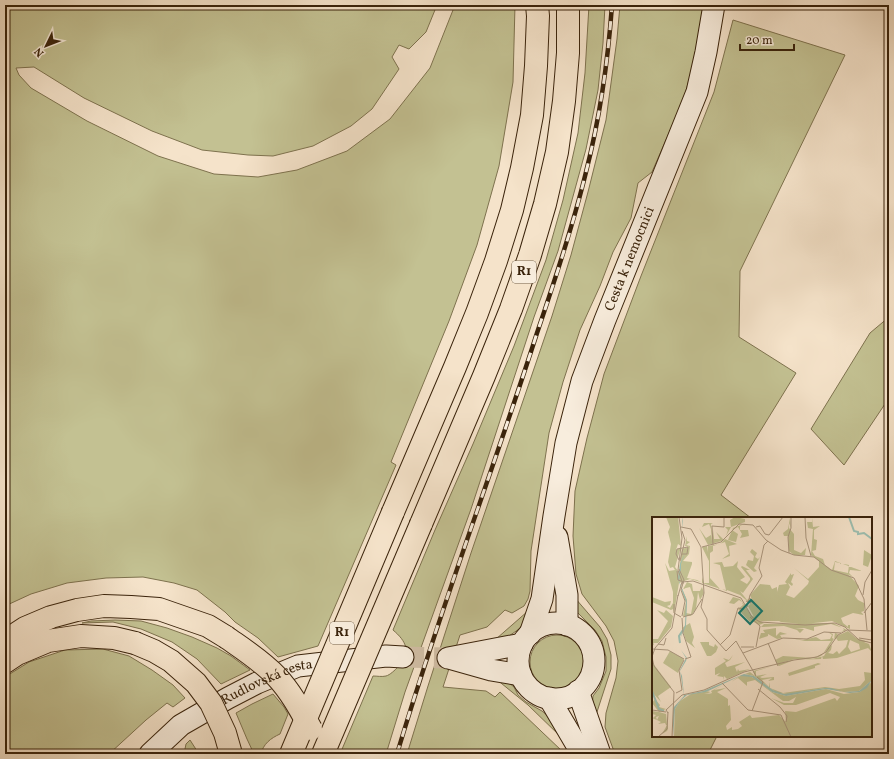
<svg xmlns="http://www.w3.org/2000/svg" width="894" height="759" font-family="Vollkorn,serif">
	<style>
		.green { fill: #c3c192; stroke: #7e724e }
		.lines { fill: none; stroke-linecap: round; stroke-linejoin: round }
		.secondary-tunnel { stroke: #d0bda4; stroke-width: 21; stroke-dasharray: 21 10; stroke-linecap: butt }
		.secondary-casing { stroke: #3a230b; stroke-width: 23 }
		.highway-casing { stroke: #3a230b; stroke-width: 24 }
		.secondary { stroke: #f8eddd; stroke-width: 21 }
		.highway { stroke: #f5e3ca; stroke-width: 22 }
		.rail-casing { stroke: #3a230b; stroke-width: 4.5 }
		.rail { stroke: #f8eddd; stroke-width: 3; stroke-dasharray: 9; stroke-linecap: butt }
		.highway-bridge-casing { stroke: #3a230b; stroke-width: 24; stroke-linecap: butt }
		.highway-bridge { stroke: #f5e3ca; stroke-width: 22 }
		.labels { text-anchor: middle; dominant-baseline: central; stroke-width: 3; stroke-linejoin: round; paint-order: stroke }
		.shield { fill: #f8eddd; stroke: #73604a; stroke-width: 1 }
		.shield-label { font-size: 13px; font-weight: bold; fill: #3a230b }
		.street-label { font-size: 14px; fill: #3a230b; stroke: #f8eddd }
		.inset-river { fill: none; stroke: #9dbfb1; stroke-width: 2 }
		.inset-road { fill: none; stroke: #aa967e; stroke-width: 1 }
		.view { fill: #0f766e; fill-opacity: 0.15; stroke: #0f766e; stroke-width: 2 }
		.inset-edge { fill: none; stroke: #3a230b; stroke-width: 2 }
	</style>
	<rect width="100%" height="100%" fill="#f5e3ca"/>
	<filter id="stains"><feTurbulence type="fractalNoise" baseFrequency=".005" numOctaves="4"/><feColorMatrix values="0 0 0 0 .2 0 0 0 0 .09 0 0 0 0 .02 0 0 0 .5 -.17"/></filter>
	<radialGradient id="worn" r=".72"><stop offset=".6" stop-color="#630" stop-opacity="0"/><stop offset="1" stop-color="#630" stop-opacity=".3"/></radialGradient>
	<g class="green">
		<polygon points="5,5 437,5 426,32 409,49 399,45 392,57 399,69 372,109 351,126 313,146 273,156 248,155 202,150 152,131 84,98 34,67 16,68 19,75 31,88 87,121 158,156 214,174 258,177 297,170 347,151 390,119 430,68 455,5 515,5 513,82 499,166 477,245 449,321 391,462 396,465 318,646 278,657 258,638 235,622 225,612 197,590 174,583 143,577 106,578 67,583 31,594 5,606"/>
		<path d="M589 5H605L603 43 598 90 586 149 558 251 534 317 471 509 441 592 405 692 386 754H340L373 676C377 676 382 677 386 676 390 675 395 670 398 667 412 652 406 641 393 630L435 530 473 444 514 346 546 260 563 200 578 133 585 73Z"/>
		<polygon points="620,5 705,5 700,42 683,101 652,172 638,183 631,218 613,252 600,286 580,330 563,382 549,433 531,551 530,591 528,599 524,606 512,613 505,610 487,627 460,635 443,687 486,691 495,697 500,692 562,751 563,754 407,754 428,686 471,553 552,316 571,255 588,192 606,120 617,39"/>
		<polygon points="733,20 845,55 740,271 739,337 796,373 721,495 751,518 653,518 653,736 717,736 710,750 714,754 615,754 605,727 606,713 616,678 618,661 614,641 606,626 582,594 576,574 573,536 575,491 587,438 604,374 641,276 714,92"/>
		<polygon points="889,317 889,398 844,465 811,429 870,333"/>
		<polygon points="575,598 600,627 607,639 611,655 611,669 595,718 592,709 593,696 599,688 606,671 606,657 602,641 595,630 577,612"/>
		<polygon points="536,604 522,627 506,638 496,639"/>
		<polygon points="115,620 141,621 167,628 192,637 217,648 231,656 250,670 221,684 197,659 172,642 141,629 113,622 82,623 91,621"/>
		<circle cx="557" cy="662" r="27"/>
		<polygon points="103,649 129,656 152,670 173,685 185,698 173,707 167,703 146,720 109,754 5,754 5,677 29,662 65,650"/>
		<polygon points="496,679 509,683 514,687 518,695 526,702 542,711 549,717 560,736 528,705"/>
		<path d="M273 694 284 707 288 714 280 734C271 738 263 744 261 754H254L247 739 236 713 252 704Z"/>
		<polygon points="190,740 199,754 184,754 186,744"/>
	</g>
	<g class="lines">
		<polyline class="secondary-tunnel" points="403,657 448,658"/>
		<defs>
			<g id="secondary">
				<polyline points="557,537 567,595 567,625"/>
				<circle cx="556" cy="661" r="38"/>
				<path id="s1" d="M530 634 542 599 554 516 566 443 582 381 605 320 697 92 706 52 714 5"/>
				<polyline points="448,658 522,644"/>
				<polyline points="452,659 491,670 521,675"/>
				<polyline points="578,691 600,754"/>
				<polyline points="549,698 582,754"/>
				<path id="s2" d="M150 754 181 725 228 698 257 683 298 666 386 656 403 657"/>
			</g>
			<g id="highway">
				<polyline points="393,512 455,367 477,313 496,261 512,210 522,168 532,115 536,66 538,16 537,5"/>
				<polyline points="421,524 484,376 511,309 530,255 545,204 557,152 564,101 568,53 568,5"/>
				<polyline points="5,641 25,628 51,617 77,610 104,606 131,607 159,609 208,626 226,637"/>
				<polyline points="5,662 17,654 48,641 81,636 114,638 135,643"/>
			</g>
		</defs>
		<use href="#secondary" class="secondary-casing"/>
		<use href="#highway" class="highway-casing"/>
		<use href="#secondary" class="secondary"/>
		<use href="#highway" class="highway"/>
		<defs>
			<path id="rail" d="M397 754C439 612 492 474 537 333 555 280 573 226 586 172 600 117 608 61 612 5"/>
		</defs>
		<use href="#rail" class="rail-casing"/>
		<use href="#rail" class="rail"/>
		<defs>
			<g id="highway-bridge">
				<path d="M226 637C243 649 262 661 277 677 291 692 301 711 311 729"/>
				<polyline points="135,643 154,651 171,661 196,683 211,703 225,733 231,754"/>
				<polyline points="291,754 393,512"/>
				<polyline points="323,754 421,524"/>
			</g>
		</defs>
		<use href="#highway-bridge" class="highway-bridge-casing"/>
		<use href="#highway-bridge" class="highway-bridge"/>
	</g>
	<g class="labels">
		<g class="shield">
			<rect x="512" y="261" width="24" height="22" rx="3"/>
			<rect x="330" y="622" width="24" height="22" rx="3"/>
		</g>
		<g class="shield-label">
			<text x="524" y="272">R1</text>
			<text x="342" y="633">R1</text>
		</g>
		<g class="street-label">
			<text stroke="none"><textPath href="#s1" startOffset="390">Cesta k nemocnici</textPath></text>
			<text stroke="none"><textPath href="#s2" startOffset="139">Rudlovská cesta</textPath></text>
		</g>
	</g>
	<g transform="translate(652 517)">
		<rect width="220" height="220" fill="#f5e3ca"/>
		<path d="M14 0H26L29 29 26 27 24 33 29 30 23 50 27 55 30 29V32L37 30 33 29 35 19V24L38 25 34 28 38 29 37 37 31 44 40 45V47L35 61 45 63 49 65 38 62 27 66 22 96 21 92 19 93 0 85V80L13 85 19 84 18 88 15 89 18 91 21 86V75L13 46 17 54 23 53 21 50 18 51 16 45 19 27 16 15 18 10ZM83 0 93 2V5L79 10 74 19 76 13 73 10H79L78 3ZM138 1 139 11 137 6V11L142 17V33L149 36 154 31 153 38H142L137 34 136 19H132L131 16 136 12ZM160 1 161 10 168 9 162 13V22L165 23 164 33 160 34 163 39 171 42 173 48 180 53 183 44 210 54 198 53 197 56 202 61 196 57 207 69 203 79 206 83 212 86V94L209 95 212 98 201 96 189 101 191 106 196 110V108H198V112L180 104 153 107 127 105 129 104H109L102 100 96 89 101 85 98 78 108 67 118 68 120 72 125 70V75L127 68 135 67 133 65 139 56V58L142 57 139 65 141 67 140 69 136 66 138 70 134 78 142 81 156 67 157 64 142 51 156 62 167 50V44L159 38 161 12 156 11 155 5H160ZM183 45 197 48 196 56 182 53ZM52 6H61L59 7 61 21 62 13V22H68L64 15 72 23 56 28 47 11 54 21 59 18 60 24 59 12 57 7 50 10ZM94 6 88 9V13H96L97 19 88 21 90 17 86 10 80 13 86 17 84 25 76 23 81 11ZM73 22 85 27 77 29 78 39 70 42 77 37 73 25 61 29V34L58 36V61L68 72 74 73 68 48 61 46 70 45 72 50 81 49 86 44 85 50 93 60 88 63 95 67 98 63V61L89 50 90 49 98 53H94L101 62 91 76 88 74 95 83 98 81 99 87 88 78 75 73V74L50 66V60L52 66H57V44L50 30 55 29 56 35V29L68 27ZM100 32 105 36 103 40 106 42 108 40 102 51 105 54 102 55 94 48 96 43 101 44 102 39 98 35ZM212 33 220 38 216 50 211 48ZM35 65 40 67 41 74H48L50 70 52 76 48 83 46 75 44 92 39 99H31L34 85 30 74ZM38 70 42 81 39 97 34 96 35 83 30 72ZM81 80 88 82 99 98 112 106 107 108 100 104 98 105 86 92 91 88 90 85 87 83 82 87 77 86ZM5 93 12 96 14 93 21 99 19 110 6 126H1L2 127 0 130V122H6L16 104ZM38 106 42 120 40 126 43 131 34 124 30 111ZM181 106 195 113 189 115 192 113 191 111 179 107 162 110V114L152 111H143L152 112 148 116 145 113 132 109 109 110 112 107ZM124 111V119L128 115 135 117 128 118 130 121 125 122 116 117V119L107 122 109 116H113L111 113ZM196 114 204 121 217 125H212L217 127 220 135 216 131 185 141 171 142 170 139 169 142 142 143 127 149 125 147 141 143 160 142 172 139 176 132 169 139 162 141 157 142H143L125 147 123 143 131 139 160 141 171 137 179 124H153L138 121 151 123 164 120 169 123 178 122 180 118 176 115 181 117 180 121 182 122 183 116 186 117 185 119ZM183 120 182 123 184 121 186 124 196 123 194 130 187 137 185 134 181 137 176 136 179 133 180 128 177 130ZM198 123 207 127 208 132 199 135 196 130ZM48 125H57V128L62 130 63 127 66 130 64 135 59 139H55ZM18 134 32 142 26 156 11 146ZM81 138 78 143 73 146 75 150 93 145 83 150 85 155 86 152 87 154 98 152 75 162 72 159 71 163V160L65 159 68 156 63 158V151L74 144 71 141 77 143ZM0 145 19 170 6 179 9 185 0 175ZM166 146 169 147 163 149V151L137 159 136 156ZM121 149 104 154V159L115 157 108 160 110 161 122 160V163L116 164 120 161 110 163 117 170 118 165V171L131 176 173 170 187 172 208 169 213 163 212 155 220 156V163L207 174 192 175 173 171 136 177 126 176 121 173 102 159 93 157 98 155 103 159 101 154ZM95 158 102 161 120 175 134 179 174 172 192 177 208 175 220 165V220H22L23 192 28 184 39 177 58 174 56 175 59 176 52 177H57L60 176 59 174 71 168 62 173 74 171 65 175 76 182V189L78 188 79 203 74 209 75 213 80 210V213L86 212 90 209 87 205 98 198 100 201 127 198 134 205 133 194 144 195 183 181 185 184 188 180 178 176 144 188H132L119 181 132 186H141L144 180 137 184H131L103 163 95 165V169L86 161 79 165 72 168 79 165 88 159ZM3 182 8 188 7 190 14 192 7 195 14 197V208L15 196 16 212 15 214 10 217 15 208H14L13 206 6 207 9 205 5 203 7 199 4 200 5 203 0 201V198L1 201 4 198 0 197V194L7 195 0 186Z" fill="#c3c192" fill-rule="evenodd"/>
		<path d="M30 0 31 4V12L34 16V24L33 36 29 47V52L27 64 34 81 35 85 34 109 28 122 29 133 35 141 34 144 28 154 30 159 32 178 51 174 92 157 102 159 121 173 132 177 173 171H179L191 175 207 174 220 163 215 171 208 175 198 176 174 172 134 179 120 175 100 160 88 159 54 175 35 178 28 184 23 192 21 220V191L32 179 28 153 34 141 29 133 28 122 33 108 34 85 26 62 28 47 33 36 34 24V16L31 12Z" fill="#9dbfb1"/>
		<path class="inset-river" d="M197 0 202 14 206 15V17L212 16 220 22M28 126 27 119 31 113M0 174 7 192 12 194"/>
		<path class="inset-road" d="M153 0 154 21 159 39M29 10 39 12 49 30M104 10 108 9 113 17 117 18 131 0M61 28 60 9 72 10V0M49 30 52 76 49 90 55 102V113L74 134 84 124 104 159M50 30 69 25 87 7 101 8 114 23 129 33 142 38 162 40 179 53 202 61 212 82 215 113M137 36 136 20 139 11V0M27 43 24 37 25 32 36 30 35 37H30M28 44 33 23 30 14M27 52 32 63 29 73 33 84 30 99M26 53 30 21 27 0M26 53 31 67M25 54 26 63 32 65M211 78 213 65 220 53M26 79 30 65 41 64 89 81 100 100 108 105 153 108 183 106 193 110 207 123 220 126M94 84 99 86 100 83 97 81M22 87V96L29 100M95 90 98 78 110 59 107 51 112 28 116 24M212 96 220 85M31 100 41 97 50 82M98 100 108 109 104 130M30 101 31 116 39 140 33 142M207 121 220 123M116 126 126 149M6 127 12 128 14 121M68 128 78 118 86 91 92 92M89 130H102M0 132 16 133 32 142M91 136 131 121 155 122 172 115 189 116M70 166 96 193 129 198 139 220M106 172 128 190 135 199 134 205M24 176 30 173 27 153 32 143M0 193 14 195M100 194 111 165 105 160M16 196 14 193 30 178 52 173 92 155 142 143 165 140 174 135 186 118 195 113 220 114M6 220 15 212 16 195M20 220 22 175 2 149 0 140 3 131 20 111 26 78"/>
		<path class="view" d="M99 83 110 94 98 107 87 96Z"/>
		<rect width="220" height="220" class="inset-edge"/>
	</g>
	<rect width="894" height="759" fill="none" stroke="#f5e3ca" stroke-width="20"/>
	<rect x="6" y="6" width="882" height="747" fill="none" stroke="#3a230b" stroke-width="2"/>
	<rect x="10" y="10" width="874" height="739" fill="none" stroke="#3a230b"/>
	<g transform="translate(46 46) rotate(227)" stroke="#f8eddd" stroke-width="3" paint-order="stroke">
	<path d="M0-3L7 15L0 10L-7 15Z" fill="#3a230b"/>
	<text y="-6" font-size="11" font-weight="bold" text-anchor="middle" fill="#3a230b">N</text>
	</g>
	<path d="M740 44v6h54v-6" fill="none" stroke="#3a230b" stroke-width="2"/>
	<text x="746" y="44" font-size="12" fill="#3a230b" stroke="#f8eddd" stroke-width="3" paint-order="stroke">20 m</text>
	<rect width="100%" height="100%" filter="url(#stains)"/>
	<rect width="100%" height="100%" fill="url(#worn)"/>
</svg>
